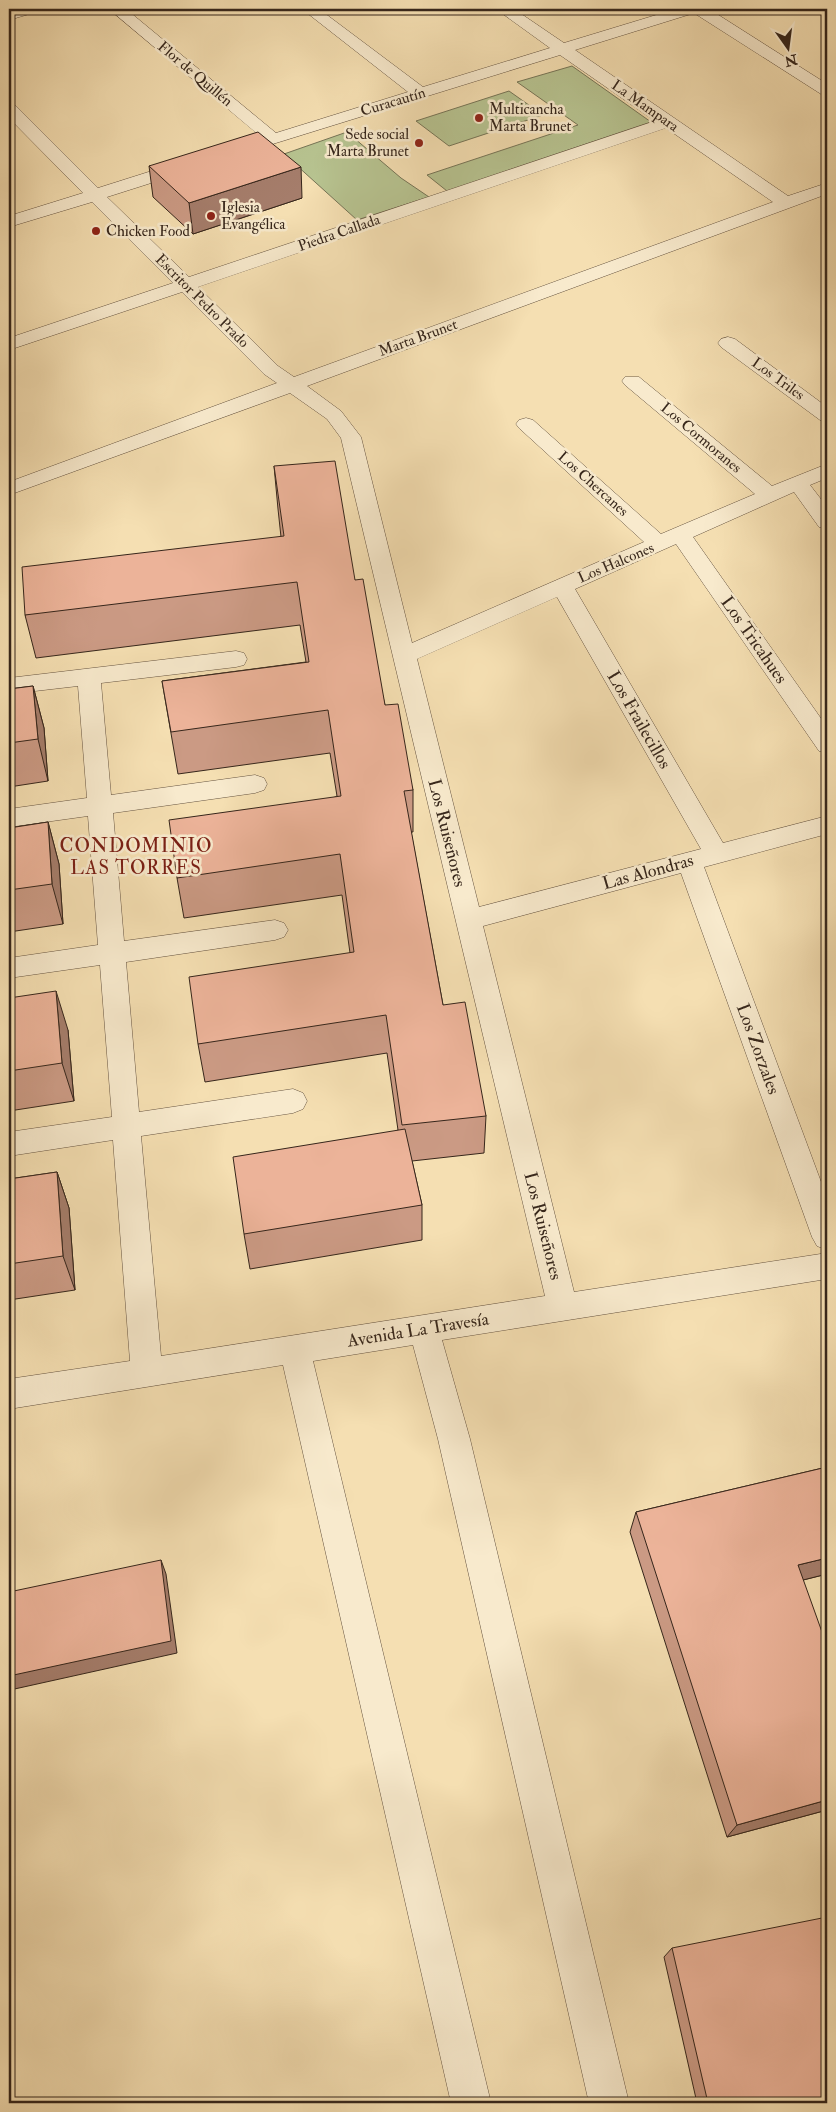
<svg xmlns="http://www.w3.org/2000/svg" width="836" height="2112" font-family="'IM FELL Double Pica',serif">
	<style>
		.green { fill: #b7c390; stroke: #767456 }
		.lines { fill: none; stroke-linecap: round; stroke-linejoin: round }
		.minor-casing { stroke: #665441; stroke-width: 1 }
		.minor { fill: #f8eacd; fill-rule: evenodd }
		.wall { fill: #cb9a84; stroke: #36261b }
		.shaded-wall { fill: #a57d6b; stroke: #36261b }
		.building { fill: #ecb399; stroke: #36261b }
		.poi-dot { fill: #8f2418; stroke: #f8eacd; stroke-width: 2 }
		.labels { text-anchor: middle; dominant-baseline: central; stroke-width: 5; stroke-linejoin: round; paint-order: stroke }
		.far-street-label { font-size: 15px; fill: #36261b; stroke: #f8eacd }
		.far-poi-label { font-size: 15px; fill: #36261b; stroke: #f8eacd; text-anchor: start }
		.street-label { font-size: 18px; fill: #36261b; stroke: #f8eacd }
		.neighbourhood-label { font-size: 19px; letter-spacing: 1px; fill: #7a1f14; stroke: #f8eacd }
	</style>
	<rect width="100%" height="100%" fill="#f5dfb2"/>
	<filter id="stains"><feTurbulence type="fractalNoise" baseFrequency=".004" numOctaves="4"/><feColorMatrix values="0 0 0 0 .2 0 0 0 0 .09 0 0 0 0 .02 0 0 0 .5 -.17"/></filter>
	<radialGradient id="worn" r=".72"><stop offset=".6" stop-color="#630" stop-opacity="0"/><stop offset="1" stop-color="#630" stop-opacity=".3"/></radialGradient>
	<g class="green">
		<polygon points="572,66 651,122 447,191 427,175 578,125 517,82"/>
		<polygon points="509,91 543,115 449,146 416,121"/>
		<polygon points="347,132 401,178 429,197 357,220 284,154"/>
	</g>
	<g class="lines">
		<defs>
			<g id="minor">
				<polygon points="14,9 39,9 36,12 9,20 9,10"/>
				<path d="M109 9H126L276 133 408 92 302 9H319L423 87 550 48 496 9H514L564 43 676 9H709L827 84V96L821 94 694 13 575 50 788 196 827 183V194L307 386 341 411 361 437 412 643 644 542 519 428 516 424 519 420 526 418 533 420 661 534 755 494 625 385 622 381 625 377H639L772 486 827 464V478L810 485 827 507V529L819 527 794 492 693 537 827 727V753L819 751 676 544 575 589 723 843 827 816V834L704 867 827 1198V1250L817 1246 812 1237 681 873 483 926 574 1292 827 1253V1279L442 1340 470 1439 629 2103H589L438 1439 413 1345 313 1361 491 2103H451L283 1365 9 1409V1379L130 1361 113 1140 9 1156V1132L112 1117 100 965 9 978V958L98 945 88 816 9 827V809L87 798 78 686 9 694V678L236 651 244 653 247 659 244 665 236 667 101 683 111 795 255 775 264 778 267 784 264 790 255 793 113 813 124 941 275 920 284 923 288 930 284 937 275 940 126 962 139 1112 293 1089 303 1093 307 1101 303 1109 293 1113 141 1136 161 1356 545 1296 341 438 327 419 290 393 9 495V482L277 383 264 374 182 292 9 350V338L173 283 92 202 9 227V216L83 193 9 118V104L15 105 98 188 180 162H192L195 166 192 170 107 197 189 277 655 121 560 55 234 156 228 155 225 151 228 147 261 137ZM666 128 773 202 294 377 278 366 198 287ZM557 597 701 849 479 907 417 659Z"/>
				<polygon points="728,337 735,339 827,407 827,422 820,420 721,347 718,343 721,339"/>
			</g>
		</defs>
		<use href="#minor" class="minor-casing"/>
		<use href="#minor" class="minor"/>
	</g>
	<g class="wall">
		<polygon points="149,166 302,198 193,234 153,197"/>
		<polygon points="274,466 355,580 385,705 413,790 413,832 411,832 443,1005 486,1116 484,1153 412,1161 422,1205 422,1240 250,1269 244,1234 398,1130 387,1053 205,1082 198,1044 350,953 342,895 184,918 177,878 337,796 330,753 178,774 162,681 306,662 300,625 36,658 25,615 281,537 278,509"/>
		<polygon points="33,686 44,728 48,781 9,787 9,689"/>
		<polygon points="48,822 59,864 63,924 9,932 9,828"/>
		<polygon points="9,998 68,1030 74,1101 9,1111"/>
		<polygon points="57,1172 69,1208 75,1290 9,1300 9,1179"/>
		<polygon points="827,1467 827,1574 803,1580 827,1810 727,1837 630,1532 636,1512"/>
		<polygon points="672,1948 827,2103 697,2103 664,1957"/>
	</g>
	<g class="shaded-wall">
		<polygon points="301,167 302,198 193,234 189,203"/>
		<polygon points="33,686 44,728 48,781 38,739"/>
		<polygon points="48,822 59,864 63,924 52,884"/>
		<polygon points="56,991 68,1030 74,1101 62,1063"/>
		<polygon points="57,1172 69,1208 75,1290 63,1256"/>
		<polygon points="827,1558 827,1574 787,1584 798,1565"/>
		<polygon points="161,1560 166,1574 177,1653 10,1690 9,1688 9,1676"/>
		<polygon points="827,1800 827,1810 727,1837 737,1825"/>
	</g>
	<g class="building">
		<polygon points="258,132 301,167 189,203 149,166"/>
		<polygon points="335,461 355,580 363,579 385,705 398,704 413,790 404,791 443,1005 465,1002 486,1116 402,1125 386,1015 198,1044 189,977 354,952 340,854 177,878 169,820 341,796 328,710 171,732 162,681 309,662 297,582 25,615 22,567 284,536 274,466"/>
		<polygon points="33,686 38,739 9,743 9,689"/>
		<polygon points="48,822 52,884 9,890 9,828"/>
		<polygon points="56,991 62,1063 9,1071 9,998"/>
		<polygon points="405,1129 422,1205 244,1234 233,1157"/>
		<polygon points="57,1172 63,1256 9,1264 9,1179"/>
		<polygon points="827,1467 827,1558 798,1565 827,1646 827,1800 737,1825 636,1512"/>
		<polygon points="161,1560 171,1641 9,1676 9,1592"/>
		<polygon points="827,1917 827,2103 708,2103 672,1948"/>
	</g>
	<g class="poi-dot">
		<circle cx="479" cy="118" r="5"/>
		<circle cx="419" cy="143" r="5"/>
		<circle cx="211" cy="216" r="5"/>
		<circle cx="96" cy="231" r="5"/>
	</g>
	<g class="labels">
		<g class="far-street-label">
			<text transform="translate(195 74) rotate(40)">Flor de Quillén</text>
			<text transform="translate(393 102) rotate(-17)">Curacautín</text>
			<text transform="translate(645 106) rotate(35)">La Mampara</text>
			<text transform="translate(339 233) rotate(-19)">Piedra Callada</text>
			<text transform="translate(202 301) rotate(45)">Escritor Pedro Prado</text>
			<text transform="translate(418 338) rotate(-20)">Marta Brunet</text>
			<text transform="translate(778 379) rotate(36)">Los Triles</text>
			<text transform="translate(701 438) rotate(40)">Los Cormoranes</text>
			<text transform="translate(593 484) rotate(42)">Los Chercanes</text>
			<text transform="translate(616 563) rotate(-23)">Los Halcones</text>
		</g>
		<g class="far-poi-label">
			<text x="489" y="109">Multicancha<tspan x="489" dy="17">Marta Brunet</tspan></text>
			<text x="409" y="134" text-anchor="end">Sede social<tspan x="409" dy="17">Marta Brunet</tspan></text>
			<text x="221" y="207">Iglesia<tspan x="221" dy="17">Evangélica</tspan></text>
			<text x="106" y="231">Chicken Food</text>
		</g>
		<g class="street-label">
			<text transform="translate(754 640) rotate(55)">Los Tricahues</text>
			<text transform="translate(639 720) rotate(60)">Los Frailecillos</text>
			<text transform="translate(447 833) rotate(76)">Los Ruiseñores</text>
			<text transform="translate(648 872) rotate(-15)">Las Alondras</text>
			<text transform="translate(758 1049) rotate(70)">Los Zorzales</text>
			<text transform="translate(543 1226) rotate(76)">Los Ruiseñores</text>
			<text transform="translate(418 1330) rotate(-9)">Avenida La Travesía</text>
		</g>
		<g class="neighbourhood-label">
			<text x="136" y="846">CONDOMINIO<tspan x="136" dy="22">LAS TORRES</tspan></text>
		</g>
	</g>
	<rect width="836" height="2112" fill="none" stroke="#f5dfb2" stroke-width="30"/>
	<rect x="10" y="10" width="816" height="2092" fill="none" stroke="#36261b" stroke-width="2.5"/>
	<rect x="15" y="15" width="806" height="2082" fill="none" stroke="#36261b"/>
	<g transform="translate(788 48) rotate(166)" stroke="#f8eacd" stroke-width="4" paint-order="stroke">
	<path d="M0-4L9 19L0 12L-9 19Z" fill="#36261b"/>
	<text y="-8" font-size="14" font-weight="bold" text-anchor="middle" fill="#36261b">N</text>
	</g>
	<rect width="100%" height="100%" filter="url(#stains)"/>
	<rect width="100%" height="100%" fill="url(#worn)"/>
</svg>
